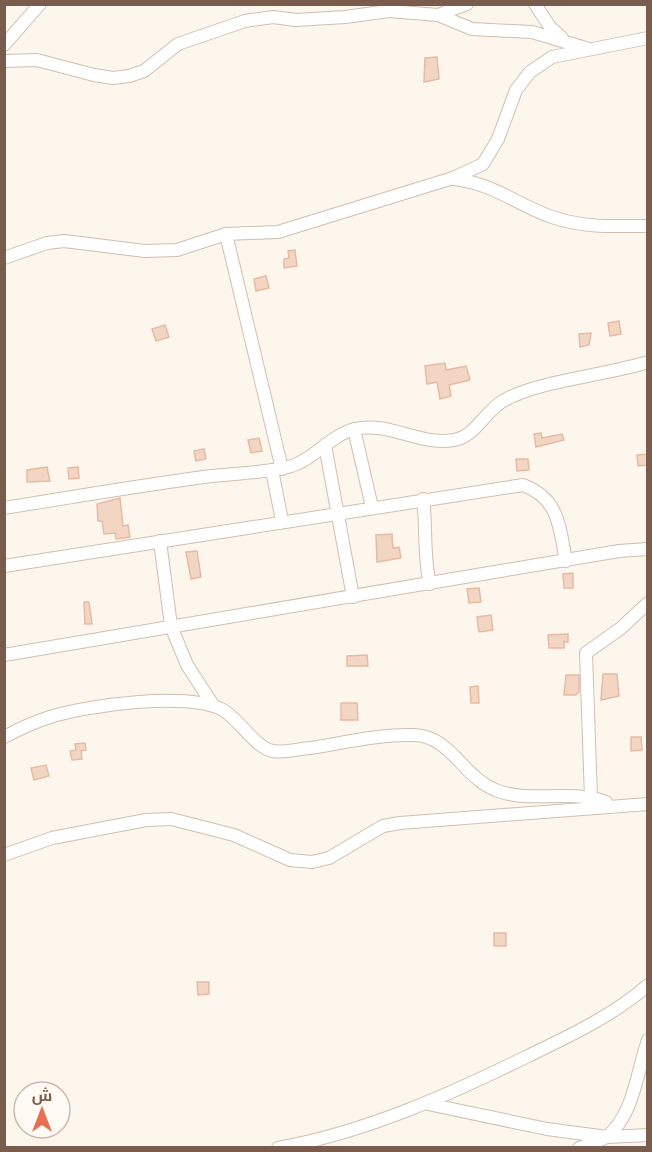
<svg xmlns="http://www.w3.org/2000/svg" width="652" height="1152" font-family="Poppins,Cairo,sans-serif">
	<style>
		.building { fill: #f3d5c3; stroke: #e6bba3; stroke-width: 1.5 }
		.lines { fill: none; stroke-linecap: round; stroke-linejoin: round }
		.minor-casing { stroke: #d1beb0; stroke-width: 14 }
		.minor { stroke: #fff; stroke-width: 12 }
	</style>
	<rect width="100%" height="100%" fill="#fdf6ec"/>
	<g class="building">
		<polygon points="437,57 439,79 424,82 425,58"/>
		<polygon points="295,250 297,266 284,268 284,259 289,258 288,251"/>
		<polygon points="266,276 269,288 256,291 254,279"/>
		<polygon points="619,321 621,334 610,336 608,323"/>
		<polygon points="165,325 169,337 156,341 152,329"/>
		<polygon points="591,333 589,345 580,347 579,334"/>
		<polygon points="445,363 446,370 466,366 470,380 449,385 451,396 440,399 437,382 427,384 425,366"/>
		<polygon points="541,433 542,438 562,434 564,440 536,447 534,434"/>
		<polygon points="259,438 262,451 251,453 248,440"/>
		<polygon points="204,449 206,459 196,461 194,451"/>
		<polygon points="648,454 648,465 638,466 637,455"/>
		<polygon points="516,459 528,459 529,470 517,471"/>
		<polygon points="47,467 50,481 27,482 27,470"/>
		<polygon points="78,467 79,478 69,479 68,468"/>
		<polygon points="120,498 123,526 128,525 130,537 116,539 115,533 104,534 102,521 98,521 97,504"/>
		<polygon points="392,534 393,548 399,547 401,558 377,562 376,535"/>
		<polygon points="197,551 201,577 191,579 186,552"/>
		<polygon points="573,573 573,588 564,588 563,574"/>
		<polygon points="479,588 481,602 469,603 467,589"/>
		<polygon points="84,602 89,602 92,624 85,624"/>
		<polygon points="491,615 493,630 479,632 477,617"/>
		<polygon points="568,634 568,642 564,642 564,648 549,648 548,635"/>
		<polygon points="367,655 368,666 347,666 347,656"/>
		<polygon points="603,674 617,674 619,696 601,700"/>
		<polygon points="566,675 579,675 579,692 576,695 564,695"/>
		<polygon points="478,686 479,703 471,703 470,687"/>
		<polygon points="341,703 357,703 358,720 341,720"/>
		<polygon points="631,737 641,737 642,750 631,751"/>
		<polygon points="85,743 86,750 81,751 82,759 72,760 70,751 76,750 75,744"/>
		<polygon points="46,765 49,776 34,780 31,768"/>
		<rect x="494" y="933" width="12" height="13"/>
		<polygon points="197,982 209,982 209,994 198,995"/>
	</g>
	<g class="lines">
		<defs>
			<g id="minor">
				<polyline points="535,4 550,27 562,38"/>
				<polyline points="438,15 467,4"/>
				<polyline points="4,45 40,4"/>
				<polyline points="4,61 37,60 94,75 113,78 129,76 144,71 178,44 245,21 273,17 296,20 345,17 389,11 438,15 472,29 532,32 589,49"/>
				<path d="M454 179C495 184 515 204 552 217 583 228 615 226 648 226"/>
				<polyline points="226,234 282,469"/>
				<polyline points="4,258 47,243 64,241 145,251 177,250 226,234 278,232 453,178 483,164 498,139 516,90 530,72 552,57 648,38"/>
				<polyline points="354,429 372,507"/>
				<polyline points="325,445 353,597"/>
				<polyline points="272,470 282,521"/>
				<path d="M423 499C427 528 423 556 430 584"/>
				<path d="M4 508C73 497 142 485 212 476 237 473 263 473 288 467 313 461 330 435 355 429 388 421 421 446 454 440 475 437 485 411 503 401 536 381 607 375 648 362"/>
				<polyline points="160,541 171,626 187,665 213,705"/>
				<path d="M4 566 523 485C560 499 559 527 566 561"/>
				<polyline points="4,655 619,551 648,549"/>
				<path d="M4 737C19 729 34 722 50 717 87 705 186 692 221 709 238 717 255 748 273 751 285 753 298 749 310 748 343 743 380 734 414 735 452 736 463 779 498 791 532 803 572 789 606 802"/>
				<polyline points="591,798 586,653 621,628 648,603"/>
				<polyline points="4,855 52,838 146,820 171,819 234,835 290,860 312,862 329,858 383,826 400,823 648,804"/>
				<path d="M648 1040C636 1074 635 1112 607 1137L648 1135"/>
				<polyline points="428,1104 547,1129 607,1137"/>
				<path d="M278 1148C366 1132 446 1096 526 1057 567 1037 613 1016 648 985"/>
				<polyline points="579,1148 603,1139"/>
			</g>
		</defs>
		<use href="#minor" class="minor-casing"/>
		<use href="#minor" class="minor"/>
	</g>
	<rect width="652" height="1152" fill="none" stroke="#7a5c4d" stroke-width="12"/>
	<g transform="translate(42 1110)"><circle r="28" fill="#fffaf3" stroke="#cabbb1" stroke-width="1.5"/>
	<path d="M0-4.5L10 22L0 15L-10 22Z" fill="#e76f51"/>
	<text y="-9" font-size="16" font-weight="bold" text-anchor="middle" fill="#7a5c4d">ش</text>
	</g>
</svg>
